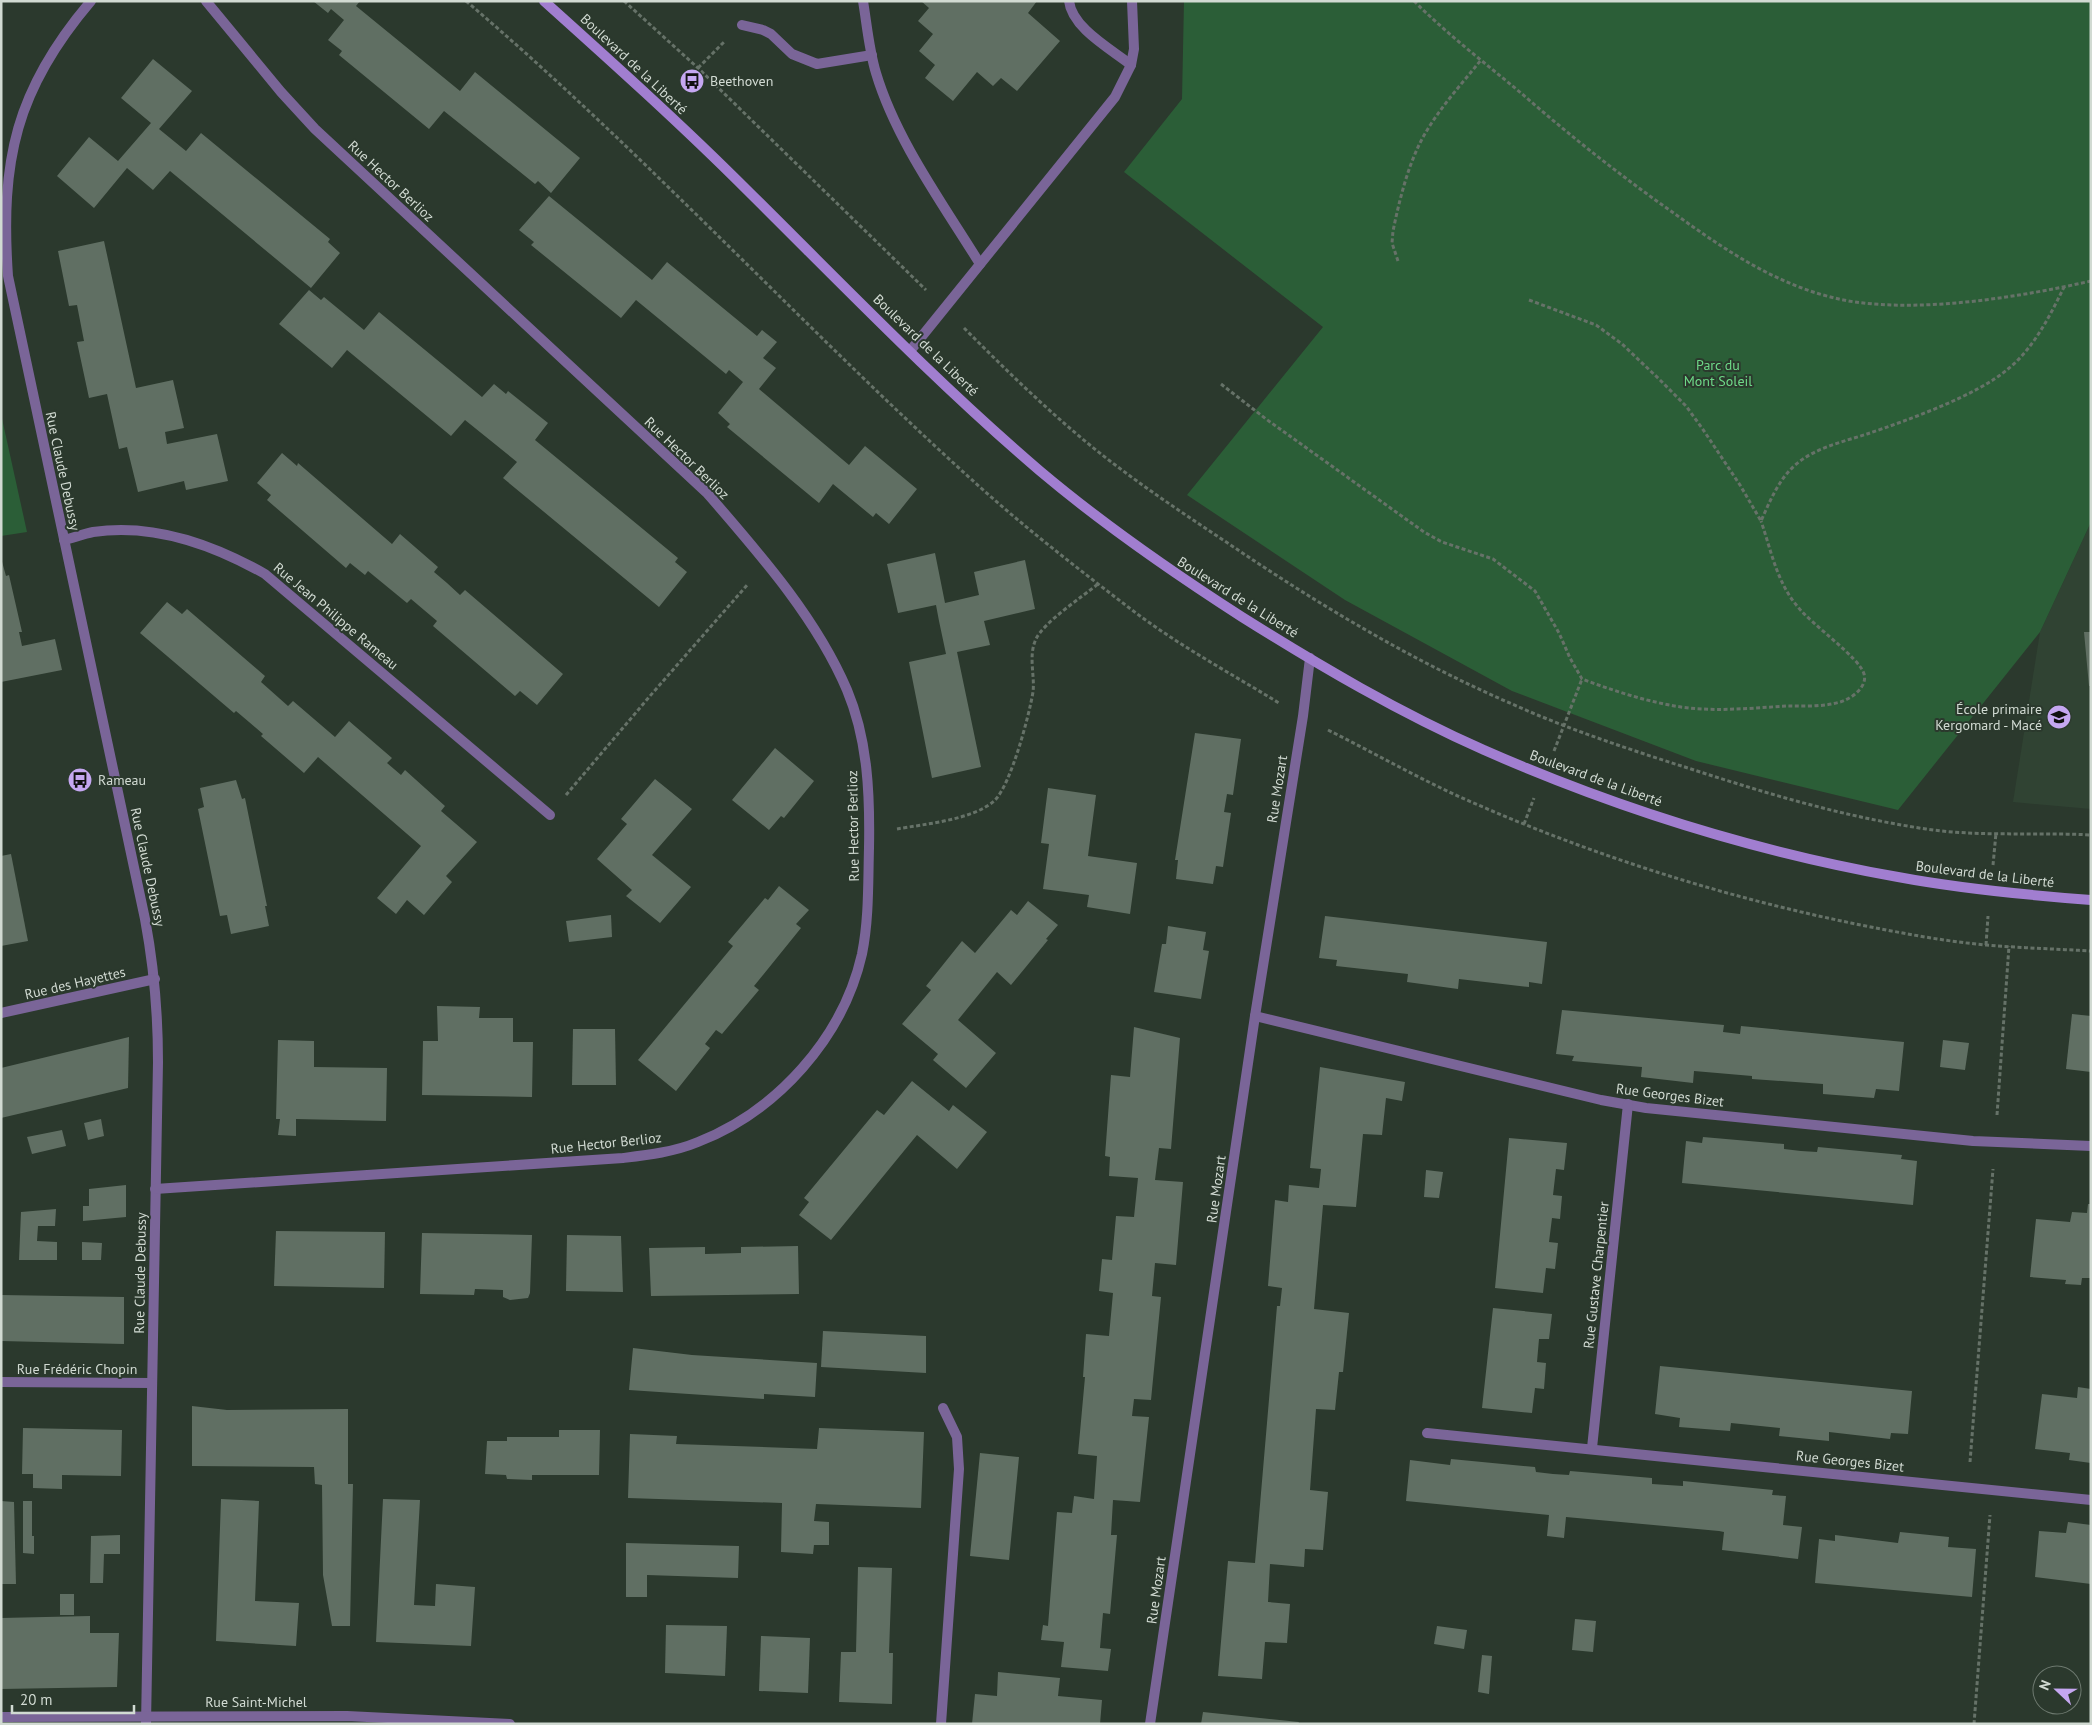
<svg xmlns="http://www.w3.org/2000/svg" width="2092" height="1725" font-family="'PT Sans',sans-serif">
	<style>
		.built { fill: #304333 }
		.green { fill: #2b5e37 }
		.building { fill: #606f63 }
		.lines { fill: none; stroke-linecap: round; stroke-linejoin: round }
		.path { stroke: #667268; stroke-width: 3; stroke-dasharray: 4 2.5; stroke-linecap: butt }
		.lane { stroke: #7a6598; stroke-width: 10 }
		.street { stroke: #7a6598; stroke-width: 10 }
		.secondary { stroke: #a17ed0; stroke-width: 10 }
		.labels { text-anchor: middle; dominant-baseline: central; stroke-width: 4; stroke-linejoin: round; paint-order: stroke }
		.street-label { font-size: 14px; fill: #d1dad2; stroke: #2b392d }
		.poi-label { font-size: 14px; fill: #d1dad2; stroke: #2b392d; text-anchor: start }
		.park-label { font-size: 14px; fill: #6ed988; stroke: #2b392d }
	</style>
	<rect width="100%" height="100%" fill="#2b392d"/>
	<polygon class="built" points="2091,522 2091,809 2013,802 2040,632"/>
	<g class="green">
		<polygon points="1184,1 2091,1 2091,522 2040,632 1898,810 1696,761 1512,691 1345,600 1187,495 1323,327 1124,172 1182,99"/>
		<polygon points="1,414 27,532 1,536"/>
	</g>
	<g class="building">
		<polygon points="313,1 360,1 356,6 460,91 475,72 580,158 551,193 538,181 535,184 444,111 429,129 339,55 342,51 328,40 344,20 331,9 328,13"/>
		<polygon points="921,1 1037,1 1028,13 1060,41 1017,91 1001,78 993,86 977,72 953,101 925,78 935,65 919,51 933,34 918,21 929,8"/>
		<polygon points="153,59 192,91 159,129 186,151 201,133 330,239 328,242 340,253 311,288 170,171 153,190 127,168 94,208 57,176 89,137 118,161 151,123 121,98"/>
		<polygon points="549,196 652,280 667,262 757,336 762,330 777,342 763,358 776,368 759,389 849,465 865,446 917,489 889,524 876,513 873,517 833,484 819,503 727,427 730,424 718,413 743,382 729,370 726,374 636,300 621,318 531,245 534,242 519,230"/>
		<polygon points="104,241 136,388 173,380 184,428 165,432 167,444 217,434 228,481 186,490 184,481 138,492 127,447 119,449 107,394 89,398 77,342 84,341 77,305 69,306 58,251"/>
		<polygon points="309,290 321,300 324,297 364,330 379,312 482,397 494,384 506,394 508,391 548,423 535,440 678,558 675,562 687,572 659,607 503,478 517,462 465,420 451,436 347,350 332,368 279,324"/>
		<polygon points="282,453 297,466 298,463 392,544 400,534 438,567 434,572 447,583 460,595 465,590 563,674 537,705 520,691 515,696 433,626 437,621 411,599 407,603 368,571 365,575 350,563 346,568 267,500 271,495 257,483"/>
		<polygon points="935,553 945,603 979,595 974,572 1025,560 1035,609 984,621 990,645 957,652 981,767 932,778 909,662 946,654 939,621 936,605 898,613 887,564"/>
		<polygon points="1,558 6,576 9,575 22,632 19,632 22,646 55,639 62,670 1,682"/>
		<polygon points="167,602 182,614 187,609 265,676 261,682 288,706 293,701 335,737 349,721 392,758 387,763 401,775 405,770 445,806 441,811 477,842 446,876 452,882 424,915 407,900 396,914 377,898 421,846 318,757 304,773 261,736 263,734 249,722 236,711 234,713 140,633"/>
		<polygon points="2084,632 2091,632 2091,686 2089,686"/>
		<polygon points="1195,733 1241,739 1233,795 1227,794 1224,812 1231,813 1223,867 1216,866 1213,884 1176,879 1178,860 1175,860"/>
		<polygon points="775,748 814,781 784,818 781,816 769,830 732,800"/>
		<polygon points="655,779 692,809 652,855 691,887 660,923 626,896 632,890 597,859 627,824 621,819"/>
		<polygon points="236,780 242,799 245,798 267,906 265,906 269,926 231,934 227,915 220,916 198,809 204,807 200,788"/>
		<polygon points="1048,788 1096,795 1088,856 1137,863 1130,914 1087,907 1089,895 1043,889 1049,844 1041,843"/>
		<polygon points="11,854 28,941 1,946 1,856"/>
		<polygon points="779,886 809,910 796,924 801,928 754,986 759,990 722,1034 716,1030 705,1044 710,1048 676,1091 638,1060 733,946 728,942 765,898 768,900"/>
		<polygon points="1028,901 1058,925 1046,939 1048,940 1011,985 997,972 958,1020 996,1053 966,1088 933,1060 938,1054 902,1024 931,990 926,986 962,941 975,953 1011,910 1017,915"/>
		<polygon points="611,915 612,937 569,942 566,921"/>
		<polygon points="1325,916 1547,942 1542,984 1529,982 1529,987 1459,979 1458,989 1407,982 1408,974 1336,966 1337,960 1319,958"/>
		<polygon points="1168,926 1206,932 1203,950 1209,951 1201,999 1154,992 1162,944 1166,944"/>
		<polygon points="437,1006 480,1007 479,1018 513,1018 513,1042 533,1042 532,1097 422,1095 423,1041 438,1041"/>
		<polygon points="1562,1010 1724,1025 1723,1032 1740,1034 1741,1026 1904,1042 1899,1091 1876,1089 1874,1098 1823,1094 1823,1084 1752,1079 1752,1076 1694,1071 1693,1083 1641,1077 1642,1067 1572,1061 1574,1056 1556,1054"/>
		<polygon points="2072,1014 2091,1016 2091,1072 2066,1069"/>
		<polygon points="1134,1027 1180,1038 1171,1149 1159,1148 1155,1180 1183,1182 1176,1265 1155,1263 1152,1296 1161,1297 1151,1400 1134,1399 1132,1416 1149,1417 1140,1502 1113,1500 1111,1535 1117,1535 1110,1614 1103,1613 1100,1648 1111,1649 1108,1671 1061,1667 1064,1642 1041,1640 1043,1625 1048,1626 1057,1512 1072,1513 1074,1496 1094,1499 1097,1456 1078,1454 1085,1377 1083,1377 1086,1334 1109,1336 1113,1293 1099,1291 1102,1259 1112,1260 1116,1216 1134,1217 1138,1178 1109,1176 1110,1157 1105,1156 1111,1075 1130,1077"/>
		<polygon points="573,1029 615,1029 616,1085 572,1085"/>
		<polygon points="129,1037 128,1088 1,1118 1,1068"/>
		<polygon points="278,1040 314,1041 314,1067 387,1068 386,1121 296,1119 296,1136 278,1135 280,1119 276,1119"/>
		<polygon points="1943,1040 1969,1043 1965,1070 1940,1067"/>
		<polygon points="1320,1067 1405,1082 1402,1101 1386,1098 1382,1135 1363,1134 1356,1207 1323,1205 1314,1309 1349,1313 1343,1372 1339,1372 1335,1410 1316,1409 1310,1490 1328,1492 1323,1550 1305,1549 1304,1567 1270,1564 1268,1602 1290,1604 1287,1643 1265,1642 1262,1679 1218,1676 1228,1561 1255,1563 1277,1306 1280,1306 1282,1288 1268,1286 1275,1200 1288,1202 1289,1185 1319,1188 1321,1169 1310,1168"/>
		<polygon points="912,1081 949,1111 953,1105 987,1132 957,1169 917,1135 831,1240 799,1215 809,1202 804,1198 877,1110 884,1115"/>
		<polygon points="101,1119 104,1136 88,1140 84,1123"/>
		<polygon points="62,1130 66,1146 32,1154 27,1137"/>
		<polygon points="1703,1137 1784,1144 1784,1149 1801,1151 1817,1152 1818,1147 1902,1155 1901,1159 1917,1161 1913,1205 1682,1183 1686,1141 1702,1143"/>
		<polygon points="1509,1138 1567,1143 1564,1170 1556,1169 1553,1195 1562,1196 1560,1219 1552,1218 1549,1242 1558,1243 1555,1269 1546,1268 1543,1293 1495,1288"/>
		<polygon points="1426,1170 1443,1172 1439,1198 1424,1197"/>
		<polygon points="126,1185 126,1217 83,1221 83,1206 89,1206 89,1189"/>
		<polygon points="2088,1204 2091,1204 2091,1278 2082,1278 2081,1285 2065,1284 2066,1280 2030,1277 2036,1219 2070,1222 2072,1212 2087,1213"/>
		<polygon points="56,1209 55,1226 38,1226 37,1241 57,1242 57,1260 19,1260 21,1212"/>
		<polygon points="276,1231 385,1232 384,1288 274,1286"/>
		<polygon points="422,1233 532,1235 530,1293 528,1298 510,1300 503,1297 503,1290 475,1289 474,1295 420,1294"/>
		<polygon points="567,1235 621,1236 623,1292 566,1291"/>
		<polygon points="82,1242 102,1243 101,1260 82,1260"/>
		<polygon points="798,1246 799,1294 651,1296 649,1248 705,1247 705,1254 741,1253 741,1247"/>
		<polygon points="1,1295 124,1297 124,1344 1,1341"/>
		<polygon points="1493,1308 1552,1314 1549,1339 1539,1339 1537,1362 1546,1363 1544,1389 1535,1388 1532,1413 1482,1408"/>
		<polygon points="823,1331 926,1336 926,1373 821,1367"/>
		<polygon points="633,1348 692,1355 817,1363 815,1397 764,1394 764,1399 629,1390"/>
		<polygon points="1660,1366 1912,1391 1908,1434 1891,1433 1890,1439 1829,1432 1829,1441 1779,1436 1780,1428 1731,1423 1730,1431 1679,1427 1680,1418 1655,1414"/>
		<polygon points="2078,1387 2091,1389 2091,1463 2069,1460 2070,1453 2035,1449 2042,1394 2077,1398"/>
		<polygon points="192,1406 227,1410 348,1409 348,1484 353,1484 350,1626 332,1626 323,1575 322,1485 315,1484 314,1467 192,1466"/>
		<polygon points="23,1428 122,1430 121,1476 62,1475 62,1489 33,1488 33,1474 22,1474"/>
		<polygon points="819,1428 924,1432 921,1508 816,1504 814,1521 829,1522 829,1545 814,1545 813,1554 781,1552 782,1503 628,1498 630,1434 677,1436 676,1444 817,1449"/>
		<polygon points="559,1430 600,1430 599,1475 532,1475 532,1480 507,1479 506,1475 485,1474 487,1441 507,1441 507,1437 559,1437"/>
		<polygon points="980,1453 1019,1457 1009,1560 970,1556"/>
		<polygon points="1451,1459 1535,1467 1536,1472 1553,1474 1569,1475 1570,1471 1652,1478 1652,1484 1683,1486 1683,1481 1773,1490 1772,1495 1786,1496 1783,1525 1802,1527 1798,1559 1722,1550 1724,1532 1719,1531 1566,1517 1564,1538 1547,1536 1549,1515 1406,1501 1410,1460 1450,1465"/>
		<polygon points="221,1499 259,1501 255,1601 299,1603 296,1646 216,1641"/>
		<polygon points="383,1499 420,1500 414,1605 435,1606 436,1584 475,1587 471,1646 376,1642"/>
		<polygon points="1,1501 14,1502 16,1584 1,1584"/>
		<polygon points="23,1501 32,1501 32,1536 34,1536 34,1554 23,1553"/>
		<polygon points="2068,1522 2091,1525 2091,1584 2035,1577 2039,1531 2066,1533"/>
		<polygon points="1900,1532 1949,1537 1948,1547 1976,1549 1972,1597 1815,1583 1819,1539 1835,1541 1835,1535 1898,1543"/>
		<polygon points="120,1535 120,1554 104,1554 103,1583 90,1583 91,1536"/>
		<polygon points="626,1543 739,1546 738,1578 647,1575 647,1597 626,1597"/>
		<polygon points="858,1567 892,1568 889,1653 893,1653 892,1704 839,1702 841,1652 856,1652"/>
		<rect x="60" y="1594" width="14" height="21"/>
		<polygon points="90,1616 90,1633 119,1633 117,1687 1,1689 1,1618"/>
		<polygon points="1575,1619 1596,1621 1593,1652 1572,1650"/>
		<polygon points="666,1625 727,1626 725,1676 665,1673"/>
		<polygon points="1437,1626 1467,1630 1464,1649 1434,1644"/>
		<polygon points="761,1636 810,1638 808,1693 759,1691"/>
		<polygon points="1482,1655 1492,1656 1489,1694 1478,1692"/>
		<polygon points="998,1672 1060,1678 1058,1696 1102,1700 1100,1724 972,1724 975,1694 997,1696"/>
		<polygon points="1203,1712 1299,1722 1298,1724 1201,1724"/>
	</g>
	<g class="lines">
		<g class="path">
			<path d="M466 1C646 154 805 330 981 488 1029 531 1081 571 1132 610 1178 645 1230 673 1279 703"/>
			<polyline points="624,1 698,68 926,290"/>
			<path d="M1414 1C1447 34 1485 63 1521 93 1568 134 1617 173 1668 209 1725 250 1783 291 1855 302 1927 312 2020 297 2091 281"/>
			<polyline points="698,68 724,42"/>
			<path d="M1398 261 1392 243 1393 231C1399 202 1407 169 1420 143 1435 113 1460 86 1481 60"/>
			<path d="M1529 300 1596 325 1622 344 1659 379 1686 406 1702 428 1740 485 1761 521C1770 501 1778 481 1794 466 1814 448 1842 442 1867 434 1908 420 1976 396 2008 369 2033 349 2050 316 2064 287"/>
			<path d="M964 328C1010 374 1058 421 1110 461 1157 497 1207 529 1256 562 1338 616 1422 665 1512 704 1570 730 1631 750 1691 769 1768 794 1845 817 1926 829 1980 837 2036 832 2091 835"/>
			<path d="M1221 384 1266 419 1424 532 1442 542 1493 559 1535 591 1559 633 1570 658 1582 679C1614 691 1648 702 1681 707 1716 712 1752 708 1787 706 1804 706 1823 707 1840 702 1851 699 1868 687 1864 674 1860 658 1811 624 1798 607 1777 583 1771 550 1761 521"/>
			<path d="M1328 730C1380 756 1430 785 1483 807 1601 858 1726 897 1851 923 1896 932 1941 941 1986 945 2021 948 2056 949 2091 951"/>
			<polyline points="1554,751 1582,679"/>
			<polyline points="566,795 650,696 748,584"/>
			<polyline points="1524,824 1534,798"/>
			<path d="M897 829C924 824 974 820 995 800 1011 784 1029 716 1033 692 1035 675 1028 656 1036 639 1044 622 1082 597 1098 584"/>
			<polyline points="1993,865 1996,833"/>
			<polyline points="1986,945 1988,916"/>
			<polyline points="1997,1115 2009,946"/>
			<polyline points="1970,1462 1993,1169"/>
			<polyline points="1974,1724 1990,1515"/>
		</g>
		<g class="lane">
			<path d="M863 1C867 25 869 50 876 73 896 140 943 204 980 264"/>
			<path d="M1069 1C1072 28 1111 49 1131 65"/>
			<polyline points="742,25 763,30 771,34 792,54 817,64 872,55"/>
			<polyline points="941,1724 959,1469 957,1437 943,1408"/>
		</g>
		<g class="street">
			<path d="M91 1C16 89 0 160 8 276L145 919C154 967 158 1013 158 1062L146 1724"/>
			<polyline points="910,351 1115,97 1131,65 1134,49 1132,1"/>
			<path d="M64 540C73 538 83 534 93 532 153 523 214 545 265 574L550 815"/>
			<polyline points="1,1013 155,979"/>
			<polyline points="1255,1016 1601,1100 1646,1108 1973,1141 2091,1146"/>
			<path d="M155 1189 623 1158C648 1155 674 1152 698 1142 777 1111 843 1038 862 954 869 919 868 884 869 848 870 795 868 740 847 690 816 617 758 552 707 493L315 129 281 92 206 1"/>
			<polyline points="1,1382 152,1383"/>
			<polyline points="1427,1433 2091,1500"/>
			<polyline points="1592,1448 1628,1104"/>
			<polyline points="1,1717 347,1716 510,1724"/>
			<polyline points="1150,1724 1255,1016 1303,716 1310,658"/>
		</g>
		<path class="secondary" d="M544 1C613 63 682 125 747 190 843 285 937 383 1040 471 1104 525 1172 572 1242 617 1320 666 1400 713 1484 750 1616 808 1757 852 1898 877 1962 889 2026 895 2091 900"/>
	</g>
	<defs>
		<symbol id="bus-disc" viewBox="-11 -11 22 22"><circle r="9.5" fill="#c5a7f1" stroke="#2b392d"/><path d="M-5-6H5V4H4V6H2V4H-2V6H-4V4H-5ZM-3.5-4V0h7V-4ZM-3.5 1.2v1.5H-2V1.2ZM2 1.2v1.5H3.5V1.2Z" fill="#111"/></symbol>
		<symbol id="school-disc" viewBox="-11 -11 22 22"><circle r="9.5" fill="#c5a7f1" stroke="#2b392d"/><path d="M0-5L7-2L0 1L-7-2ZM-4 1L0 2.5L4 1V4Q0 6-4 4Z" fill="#111"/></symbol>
	</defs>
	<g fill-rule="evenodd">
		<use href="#bus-disc" x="678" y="67" width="28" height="28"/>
		<use href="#school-disc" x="2045" y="703" width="28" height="28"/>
		<use href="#bus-disc" x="66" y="766" width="28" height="28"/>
	</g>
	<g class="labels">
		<g class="street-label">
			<text transform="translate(634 64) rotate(43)">Boulevard de la Liberté</text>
			<text transform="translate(391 181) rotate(43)">Rue Hector Berlioz</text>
			<text transform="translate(926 345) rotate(44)">Boulevard de la Liberté</text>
			<text transform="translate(687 458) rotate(44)">Rue Hector Berlioz</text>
			<text transform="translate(63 471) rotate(78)">Rue Claude Debussy</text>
			<text transform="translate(1238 597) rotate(32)">Boulevard de la Liberté</text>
			<text transform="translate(336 616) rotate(40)">Rue Jean Philippe Rameau</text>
			<text transform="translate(1596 778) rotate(20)">Boulevard de la Liberté</text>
			<text transform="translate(1277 789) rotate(-81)">Rue Mozart</text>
			<text transform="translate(853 826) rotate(-91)">Rue Hector Berlioz</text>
			<text transform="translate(148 867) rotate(78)">Rue Claude Debussy</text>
			<text transform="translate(1985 874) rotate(7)">Boulevard de la Liberté</text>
			<text transform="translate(75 983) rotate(-13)">Rue des Hayettes</text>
			<text transform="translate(1670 1095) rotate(7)">Rue Georges Bizet</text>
			<text transform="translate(606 1143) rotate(-6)">Rue Hector Berlioz</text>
			<text transform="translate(1216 1189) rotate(-82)">Rue Mozart</text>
			<text transform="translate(140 1273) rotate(-89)">Rue Claude Debussy</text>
			<text transform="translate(1596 1275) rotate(-84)">Rue Gustave Charpentier</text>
			<text x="77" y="1369">Rue Frédéric Chopin</text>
			<text transform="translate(1850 1461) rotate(6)">Rue Georges Bizet</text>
			<text transform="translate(1156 1590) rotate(-82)">Rue Mozart</text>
			<text x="256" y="1702">Rue Saint-Michel</text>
		</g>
		<g class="poi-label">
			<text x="710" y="81">Beethoven</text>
			<text x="2042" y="709" text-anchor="end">École primaire<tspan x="2042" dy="16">Kergomard - Macé</tspan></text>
			<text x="98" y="780">Rameau</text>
		</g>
		<g class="park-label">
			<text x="1718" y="365">Parc du<tspan x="1718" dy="16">Mont Soleil</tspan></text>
		</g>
	</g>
	<rect width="2092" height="1725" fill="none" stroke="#d1dad2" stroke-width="5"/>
	<g transform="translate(2057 1690) rotate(292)"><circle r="24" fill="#2b392d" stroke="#6d796f"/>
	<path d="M0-4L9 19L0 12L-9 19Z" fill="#c5a7f1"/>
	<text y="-8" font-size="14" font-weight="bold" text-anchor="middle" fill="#d1dad2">N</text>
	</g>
	<path d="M12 1705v8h122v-8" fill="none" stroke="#d1dad2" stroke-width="2.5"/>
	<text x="20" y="1705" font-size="15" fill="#d1dad2" stroke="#2b392d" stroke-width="4" paint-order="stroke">20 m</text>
</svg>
